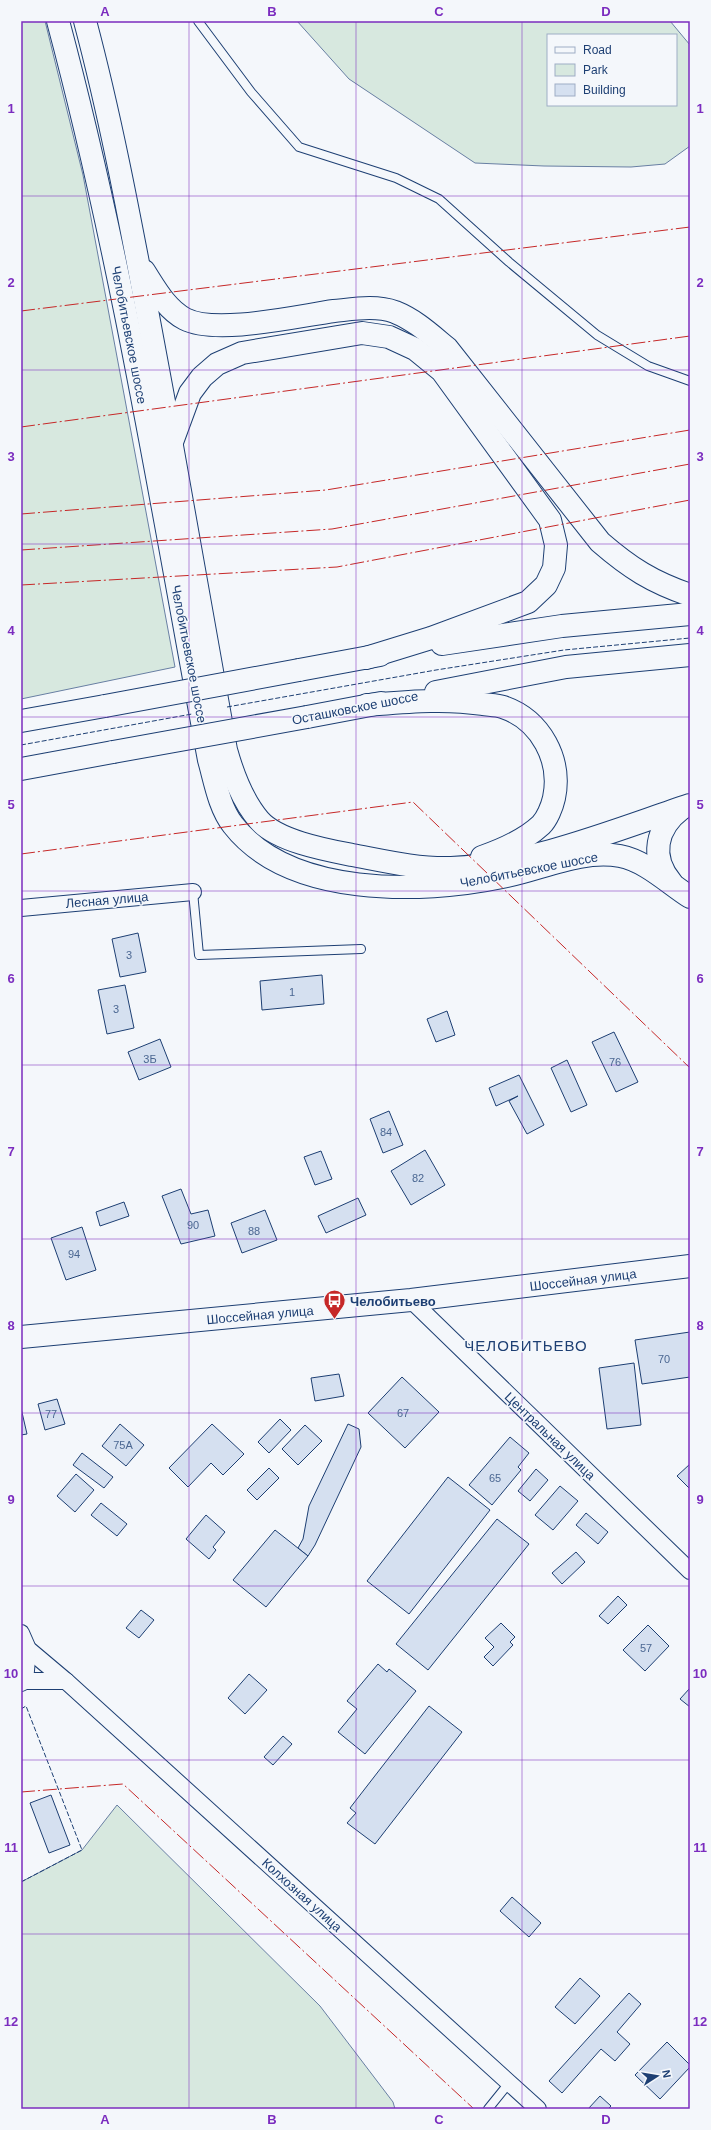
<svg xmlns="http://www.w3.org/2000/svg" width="711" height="2130" font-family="Arial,sans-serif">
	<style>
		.green { fill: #d7e8df; stroke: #687fa3; fill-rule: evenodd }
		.building { fill: #d5e0f0; stroke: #1d3f73 }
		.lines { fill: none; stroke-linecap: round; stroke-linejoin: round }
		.lane-casing { stroke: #1d3f73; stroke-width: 10 }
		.street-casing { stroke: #1d3f73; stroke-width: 18 }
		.secondary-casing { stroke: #1d3f73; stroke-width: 24 }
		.lane { stroke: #f4f7fb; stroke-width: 8 }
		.street { stroke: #f4f7fb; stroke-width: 16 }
		.secondary { stroke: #f4f7fb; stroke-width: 22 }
		.secondary-bridge-casing { stroke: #1d3f73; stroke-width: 24; stroke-linecap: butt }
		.secondary-bridge { stroke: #f4f7fb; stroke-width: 22 }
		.fence { stroke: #1d3f73; stroke-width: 1; stroke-dasharray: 5 2; stroke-linecap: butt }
		.power { stroke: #c62828; stroke-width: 1; stroke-dasharray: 14 3 2 3; stroke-linecap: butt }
		.grid { fill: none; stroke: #7b2cbf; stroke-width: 1; stroke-opacity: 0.55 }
		.labels { text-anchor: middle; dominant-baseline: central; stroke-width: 3; stroke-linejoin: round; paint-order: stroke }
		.number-label { font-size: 11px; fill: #4b6792 }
		.street-label { font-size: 13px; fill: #1d3f73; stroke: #f4f7fb }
		.poi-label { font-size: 13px; font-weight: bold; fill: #1d3f73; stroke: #f4f7fb; text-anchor: start }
		.quarter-label { font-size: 15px; letter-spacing: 1px; fill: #1d3f73; stroke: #f4f7fb }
		.neatline { fill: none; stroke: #7b2cbf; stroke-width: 1.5 }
		.grid-label { font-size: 13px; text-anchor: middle; font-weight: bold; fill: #7b2cbf }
	</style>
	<rect width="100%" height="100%" fill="#f4f7fb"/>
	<g class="green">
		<polygon points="21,21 45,21 83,175 175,667 21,699"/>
		<path d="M297 21H670L690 45V146L665 164 631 167 544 166 475 163 349 79ZM548 35H676V105H548Z"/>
		<polygon points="117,1805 320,2006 393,2102 395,2109 21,2109 21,1882 82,1850"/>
	</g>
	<g class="building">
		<polygon points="138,933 146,972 120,977 112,939"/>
		<polygon points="322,975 324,1004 262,1010 260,981"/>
		<polygon points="125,985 134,1028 107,1034 98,990"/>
		<polygon points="447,1011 455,1035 436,1042 427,1019"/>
		<polygon points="614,1032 638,1082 616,1092 592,1042"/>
		<polygon points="160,1039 171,1067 139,1080 128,1052"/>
		<polygon points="567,1060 587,1105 571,1112 551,1068"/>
		<polygon points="519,1075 544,1125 527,1134 509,1101 518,1096 496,1106 489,1088"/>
		<polygon points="389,1111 403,1145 383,1153 370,1119"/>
		<polygon points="425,1150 445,1185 411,1205 391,1171"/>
		<polygon points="321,1151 332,1179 315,1185 304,1157"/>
		<polygon points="181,1189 191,1214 208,1210 215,1236 181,1244 162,1196"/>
		<polygon points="358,1198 366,1215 326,1233 318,1216"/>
		<polygon points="124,1202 129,1216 100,1226 96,1212"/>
		<polygon points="265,1210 277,1240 242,1253 231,1223"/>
		<polygon points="82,1227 96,1270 66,1280 51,1238"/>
		<polygon points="690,1332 690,1377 642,1384 635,1340"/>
		<polygon points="634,1363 641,1425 607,1429 599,1368"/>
		<polygon points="339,1374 344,1396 315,1401 311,1378"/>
		<polygon points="402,1377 439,1412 405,1448 368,1413"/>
		<polygon points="57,1399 65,1424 45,1430 38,1404"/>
		<polygon points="21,1408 27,1434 21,1435"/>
		<polygon points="280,1419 291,1430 269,1453 258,1442"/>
		<polygon points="120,1424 144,1445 126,1466 102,1446"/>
		<polygon points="212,1424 244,1454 223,1475 211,1463 188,1487 169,1468"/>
		<polygon points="348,1424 359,1429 361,1447 315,1545 308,1556 298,1548 303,1539 309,1506"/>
		<polygon points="305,1425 322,1441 298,1465 282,1449"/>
		<polygon points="510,1437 529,1453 518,1467 521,1470 492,1505 469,1485"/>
		<polygon points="82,1453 113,1477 104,1488 73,1465"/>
		<polygon points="690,1464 690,1489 677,1476"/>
		<polygon points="269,1468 279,1478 257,1500 247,1490"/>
		<polygon points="536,1469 548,1480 530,1501 518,1491"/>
		<polygon points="76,1474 94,1490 75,1512 57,1496"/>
		<polygon points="448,1477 490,1510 409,1614 367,1581"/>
		<polygon points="560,1486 578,1501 553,1530 535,1515"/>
		<polygon points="101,1503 127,1524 117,1536 91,1515"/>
		<polygon points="586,1513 608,1532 598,1544 576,1525"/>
		<polygon points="206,1515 225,1532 213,1547 216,1550 209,1559 186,1539"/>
		<polygon points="497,1519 529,1544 428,1670 396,1644"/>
		<polygon points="275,1530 308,1556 266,1607 233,1580"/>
		<polygon points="576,1552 585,1562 562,1584 552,1573"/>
		<polygon points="618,1596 627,1605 608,1624 599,1616"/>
		<polygon points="141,1610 154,1620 139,1638 126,1628"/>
		<polygon points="501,1623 515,1637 510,1642 513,1645 493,1666 484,1657 494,1647 485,1638"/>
		<polygon points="648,1625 669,1646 645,1671 623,1650"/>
		<polygon points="378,1664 387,1672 389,1669 416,1691 365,1754 338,1732 357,1709 347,1701"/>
		<polygon points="249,1674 267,1690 245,1714 228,1698"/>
		<polygon points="690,1688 690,1707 680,1699"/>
		<polygon points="429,1706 462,1732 375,1844 347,1823 356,1813 350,1808"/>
		<polygon points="283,1736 292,1744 273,1765 264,1757"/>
		<polygon points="51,1795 70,1845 49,1853 30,1803"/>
		<polygon points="512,1897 541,1923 529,1937 500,1911"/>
		<polygon points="580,1978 600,1996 575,2024 555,2007"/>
		<polygon points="629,1993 641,2004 617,2032 630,2044 615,2061 601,2049 562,2093 549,2081"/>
		<polygon points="667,2042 690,2065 690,2067 660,2099 635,2075"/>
		<polygon points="600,2096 611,2106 608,2109 588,2109"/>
	</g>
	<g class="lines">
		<defs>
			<g id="lane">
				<polyline points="198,21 251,92 299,147 396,178 439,199 509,262 597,335 648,366 690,381"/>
				<polyline points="193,892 199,955 361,949"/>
				<polyline points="488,2109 509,2083"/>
			</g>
			<g id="street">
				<polyline points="21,908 193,892"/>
				<polyline points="411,1300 690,1571"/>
				<polyline points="21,1633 28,1649 66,1681 538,2109"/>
				<polyline points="25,1681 28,1649"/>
				<polyline points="21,1683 25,1681 66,1681"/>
			</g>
			<g id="secondary">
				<path d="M58 21C123 264 163 513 209 760 215 781 219 807 233 825 289 897 421 894 502 877 540 870 580 849 620 856 646 861 668 883 690 897"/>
				<path d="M85 21C110 115 128 210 146 305 174 453 200 601 226 750 233 775 242 800 259 820 277 841 326 850 352 855 384 861 417 869 451 868 530 865 615 830 690 805"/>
				<path d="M144 271C155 288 166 309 185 319 216 335 298 316 334 311 354 309 376 305 395 312 415 320 430 334 447 348L600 542C630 568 652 582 690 595"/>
				<polyline points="172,442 190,393 202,377 217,364 242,353 362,333 389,337 415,349 442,371 550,520 556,545 554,568 546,585 528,602 431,638 366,658"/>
				<polyline points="442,644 562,626 690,614"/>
				<polyline points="299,670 380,655"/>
				<polyline points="436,692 566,667 690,655"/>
				<path d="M367 705C406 702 444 698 482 704 489 705 497 705 503 707 541 720 562 760 554 798 552 807 547 819 541 825 525 840 502 850 482 857"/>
				<polyline points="307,717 381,703"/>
				<polyline points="21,721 105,706"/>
				<polyline points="21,769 113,752"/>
				<path d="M671 882C650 857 656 828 681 809"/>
				<polyline points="21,1337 411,1300 690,1266"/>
			</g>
		</defs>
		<use href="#lane" class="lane-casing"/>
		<use href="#street" class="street-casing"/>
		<use href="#secondary" class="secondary-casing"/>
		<use href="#lane" class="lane"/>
		<use href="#street" class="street"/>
		<use href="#secondary" class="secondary"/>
		<defs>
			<g id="secondary-bridge">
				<polyline points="105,706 299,670"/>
				<polyline points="113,752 307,717"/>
			</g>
		</defs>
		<use href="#secondary-bridge" class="secondary-bridge-casing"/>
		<use href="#secondary-bridge" class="secondary-bridge"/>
		<g class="fence">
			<polyline points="227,707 436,670 564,650 690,638"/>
			<polyline points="21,745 192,714"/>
			<polyline points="21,1709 26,1706 82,1850 21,1882"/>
		</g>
		<g class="power">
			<polyline points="21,311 690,227"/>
			<polyline points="21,427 690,336"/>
			<polyline points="21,514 326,490 690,430"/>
			<polyline points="21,550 332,529 690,464"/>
			<polyline points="21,585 337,567 690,500"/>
			<polyline points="21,854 413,802 690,1068"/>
			<polyline points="21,1792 123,1784 474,2109"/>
		</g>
	</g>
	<path class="grid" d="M189 21V2109M356 21V2109M522 21V2109M21 196H690M21 370H690M21 544H690M21 717H690M21 891H690M21 1065H690M21 1239H690M21 1413H690M21 1586H690M21 1760H690M21 1934H690"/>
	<defs>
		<symbol id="bus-pin" viewBox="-11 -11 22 30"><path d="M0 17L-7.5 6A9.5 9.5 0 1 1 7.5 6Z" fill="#c62828" stroke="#f4f7fb"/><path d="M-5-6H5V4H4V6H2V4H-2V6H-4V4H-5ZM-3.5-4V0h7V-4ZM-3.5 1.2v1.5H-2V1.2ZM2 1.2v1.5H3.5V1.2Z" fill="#fff"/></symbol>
	</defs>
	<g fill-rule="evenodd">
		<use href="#bus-pin" x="322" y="1288" width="25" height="34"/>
	</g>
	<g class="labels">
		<g class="number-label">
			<text x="129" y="955">3</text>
			<text x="292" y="992">1</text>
			<text x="116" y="1009">3</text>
			<text x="150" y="1059">3Б</text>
			<text x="615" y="1062">76</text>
			<text x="386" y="1132">84</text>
			<text x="418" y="1178">82</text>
			<text x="193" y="1225">90</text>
			<text x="254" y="1231">88</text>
			<text x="74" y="1254">94</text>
			<text x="664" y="1359">70</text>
			<text x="403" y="1413">67</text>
			<text x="51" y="1414">77</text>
			<text x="123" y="1445">75А</text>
			<text x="495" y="1478">65</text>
			<text x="646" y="1648">57</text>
		</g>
		<g class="street-label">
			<text transform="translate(129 335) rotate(79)">Челобитьевское шоссе</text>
			<text transform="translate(189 654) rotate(79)">Челобитьевское шоссе</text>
			<text transform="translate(355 708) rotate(-11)">Осташковское шоссе</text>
			<text transform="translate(529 870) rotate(-11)">Челобитьевское шоссе</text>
			<text transform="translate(107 900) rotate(-5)">Лесная улица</text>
			<text transform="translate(583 1280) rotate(-7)">Шоссейная улица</text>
			<text transform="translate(260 1315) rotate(-5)">Шоссейная улица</text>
			<text transform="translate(550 1436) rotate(44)">Центральная улица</text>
			<text transform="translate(302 1895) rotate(42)">Колхозная улица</text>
		</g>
		<g class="poi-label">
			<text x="350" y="1301">Челобитьево</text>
		</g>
		<g class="quarter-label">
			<text x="526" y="1345">ЧЕЛОБИТЬЕВО</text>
		</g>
	</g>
	<rect width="711" height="2130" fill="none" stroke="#f4f7fb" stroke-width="44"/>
	<rect x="547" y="34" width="130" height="72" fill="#f4f7fb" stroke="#9eadc5"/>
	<rect x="555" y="47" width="20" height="6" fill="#f4f7fb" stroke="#9eadc5"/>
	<text x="583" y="54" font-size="12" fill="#1d3f73">Road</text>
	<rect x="555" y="64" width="20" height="12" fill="#d7e8df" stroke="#9eadc5"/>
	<text x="583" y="74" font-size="12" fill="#1d3f73">Park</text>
	<rect x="555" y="84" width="20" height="12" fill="#d5e0f0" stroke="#9eadc5"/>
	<text x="583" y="94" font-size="12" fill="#1d3f73">Building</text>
	<g transform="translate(657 2076) rotate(78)" stroke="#f4f7fb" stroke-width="3" paint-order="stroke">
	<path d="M0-3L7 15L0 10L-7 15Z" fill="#1d3f73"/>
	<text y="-6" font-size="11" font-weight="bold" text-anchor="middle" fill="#1d3f73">N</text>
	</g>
	<rect x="22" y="22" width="667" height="2086" class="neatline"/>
	<g class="grid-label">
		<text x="105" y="16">A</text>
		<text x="272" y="16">B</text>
		<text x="439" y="16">C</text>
		<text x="606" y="16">D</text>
		<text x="11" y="113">1</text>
		<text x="700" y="113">1</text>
		<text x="11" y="287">2</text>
		<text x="700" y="287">2</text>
		<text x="11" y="461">3</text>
		<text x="700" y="461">3</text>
		<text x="11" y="635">4</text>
		<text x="700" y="635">4</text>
		<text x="11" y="809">5</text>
		<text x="700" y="809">5</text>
		<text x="11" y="983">6</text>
		<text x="700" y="983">6</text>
		<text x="11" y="1156">7</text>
		<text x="700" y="1156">7</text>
		<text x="11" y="1330">8</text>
		<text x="700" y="1330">8</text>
		<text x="11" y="1504">9</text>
		<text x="700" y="1504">9</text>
		<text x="11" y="1678">10</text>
		<text x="700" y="1678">10</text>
		<text x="11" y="1852">11</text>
		<text x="700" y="1852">11</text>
		<text x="11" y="2026">12</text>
		<text x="700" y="2026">12</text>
		<text x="105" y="2124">A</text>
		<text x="272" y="2124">B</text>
		<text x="439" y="2124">C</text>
		<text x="606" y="2124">D</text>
	</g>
</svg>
